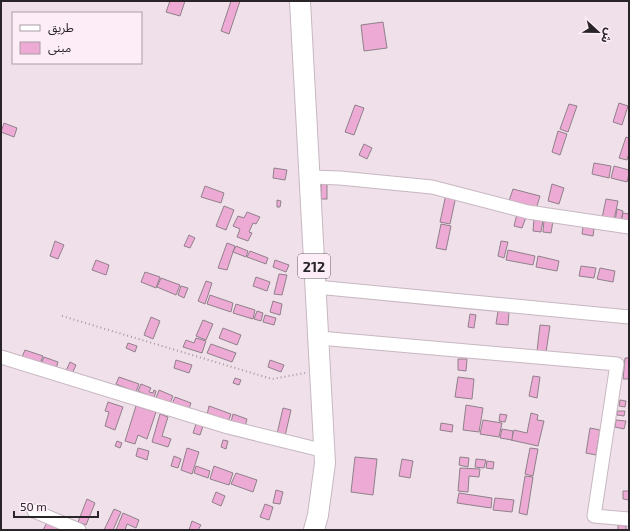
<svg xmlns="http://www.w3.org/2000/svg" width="630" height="531" font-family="'Exo 2','Noto Sans Arabic',sans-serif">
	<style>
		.building { fill: #edaad5; stroke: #8f818a }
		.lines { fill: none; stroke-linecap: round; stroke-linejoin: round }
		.street-casing { stroke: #c7b7c1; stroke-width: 15 }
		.primary-casing { stroke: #c7b7c1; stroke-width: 22 }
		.path { stroke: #a69aa1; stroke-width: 2; stroke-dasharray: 1 3; stroke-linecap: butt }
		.street { stroke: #fff; stroke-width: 13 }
		.primary { stroke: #fff; stroke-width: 20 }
		.labels { text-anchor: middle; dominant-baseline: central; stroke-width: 3; stroke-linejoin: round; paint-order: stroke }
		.shield { fill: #fdedf7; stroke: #696065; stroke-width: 1 }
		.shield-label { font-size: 14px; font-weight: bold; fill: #292427 }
	</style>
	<rect width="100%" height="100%" fill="#f0e0ea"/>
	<g class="building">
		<polygon points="170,1 185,1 180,16 166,12"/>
		<polygon points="231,1 240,1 229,34 221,31"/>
		<polygon points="383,22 387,48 364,51 361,25"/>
		<polygon points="619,103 628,106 622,125 613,122"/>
		<polygon points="569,104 577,106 568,132 560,129"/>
		<polygon points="355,105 364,108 354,135 345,132"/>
		<polygon points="4,123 17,128 14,137 1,132"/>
		<polygon points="558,131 567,134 560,155 552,152"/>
		<polygon points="626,137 629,138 629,153 627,160 619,158"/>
		<polygon points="364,144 372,148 367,159 359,155"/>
		<polygon points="594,163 611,166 609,178 592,174"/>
		<polygon points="614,166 629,170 629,174 627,182 611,178"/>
		<polygon points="274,168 287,170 285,180 273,178"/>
		<rect x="321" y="183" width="6" height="16"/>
		<polygon points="552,184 564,188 559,204 548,201"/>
		<polygon points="205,186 224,193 221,203 201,197"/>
		<polygon points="513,189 540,196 536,209 509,201"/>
		<polygon points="446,194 456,196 450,224 440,222"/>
		<polygon points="606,199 618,201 614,220 602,218"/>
		<polygon points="277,200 281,201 280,207 277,207"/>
		<polygon points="224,206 234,210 226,230 216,226"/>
		<polygon points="617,209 623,211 621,222 615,221"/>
		<polygon points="247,212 260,217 256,224 253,223 249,232 252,233 248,241 237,237 240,229 233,226 238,216 244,218"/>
		<polygon points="623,213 629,214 629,224 621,222"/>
		<polygon points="517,214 526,217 522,228 514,226"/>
		<polygon points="534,219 543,220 541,232 533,231"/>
		<polygon points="544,220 553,221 551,233 543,232"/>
		<polygon points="441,224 451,226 446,250 436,248"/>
		<polygon points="583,227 594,229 593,236 582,234"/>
		<polygon points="189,235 195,238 190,248 184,246"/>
		<polygon points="55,241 64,245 58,259 50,256"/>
		<polygon points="501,241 508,242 504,258 498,256"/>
		<polygon points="227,243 235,246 227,270 218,268"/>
		<polygon points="236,246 248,251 246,257 233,252"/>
		<polygon points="508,250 535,256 533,265 506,260"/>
		<polygon points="250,251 268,258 266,264 247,257"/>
		<polygon points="538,256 559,261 557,271 536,267"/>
		<polygon points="96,260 109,265 106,275 92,270"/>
		<polygon points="275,260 289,265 286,272 273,267"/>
		<polygon points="581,266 596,268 594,278 579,276"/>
		<polygon points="600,268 615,271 613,282 597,279"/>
		<polygon points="145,272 160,277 156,288 141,282"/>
		<polygon points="279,274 287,275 282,295 274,294"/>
		<polygon points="256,277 270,282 267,291 253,286"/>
		<polygon points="161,278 180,285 176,295 157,287"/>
		<polygon points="206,281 212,283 205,304 198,301"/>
		<polygon points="181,286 188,288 184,298 178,295"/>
		<polygon points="210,295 233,303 231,312 207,304"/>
		<polygon points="273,301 282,304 280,315 270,312"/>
		<polygon points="236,304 255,310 253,319 233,313"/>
		<polygon points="257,311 263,313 261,321 254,319"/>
		<polygon points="498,311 509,312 508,325 496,324"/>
		<polygon points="470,314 476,315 474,328 468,327"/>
		<polygon points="265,315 276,318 274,325 263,322"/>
		<polygon points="151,317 160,321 153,339 144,335"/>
		<polygon points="203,320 213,324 206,340 196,336"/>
		<polygon points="540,325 550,326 546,352 537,351"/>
		<polygon points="223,328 241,335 237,345 219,338"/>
		<polygon points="196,338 206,341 202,353 183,347 186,340 194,343"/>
		<polygon points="128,343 137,346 135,352 126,348"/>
		<polygon points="211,344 236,353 232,362 207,353"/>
		<polygon points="25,350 43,356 40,364 22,357"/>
		<polygon points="44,357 58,362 56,369 41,364"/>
		<polygon points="625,358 629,358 629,379 623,379"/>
		<polygon points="458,359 467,359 466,371 458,370"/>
		<polygon points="176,360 192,365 189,373 174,368"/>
		<polygon points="270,360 284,365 281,372 268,367"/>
		<polygon points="70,362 76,365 72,374 66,371"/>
		<polygon points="533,376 540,377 537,398 529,396"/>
		<polygon points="119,377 139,384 136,392 116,384"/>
		<polygon points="458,377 474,379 472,399 455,397"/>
		<polygon points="235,378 241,380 239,385 233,383"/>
		<polygon points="141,384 151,388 149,392 153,393 154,390 156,391 154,398 138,391"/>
		<polygon points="159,390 173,396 170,403 156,398"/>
		<polygon points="175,397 191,403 188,411 172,404"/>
		<polygon points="620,400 626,401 625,407 619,406"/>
		<polygon points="108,402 123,407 115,430 105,426 109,412 105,411"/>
		<polygon points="466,405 483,408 479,432 463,430"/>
		<polygon points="136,406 156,412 147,439 138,435 135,444 125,441"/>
		<polygon points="209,406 231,414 228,422 207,415"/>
		<polygon points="283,408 291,410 285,436 277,434"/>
		<polygon points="617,411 625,411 624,416 617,415"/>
		<polygon points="531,413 538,415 537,420 544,421 538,446 511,440 514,430 527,433"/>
		<polygon points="160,414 168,417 162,436 171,439 168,447 152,442"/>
		<polygon points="233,414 247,419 245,427 231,422"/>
		<polygon points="500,414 507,415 505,422 499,421"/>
		<polygon points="483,420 502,423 499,437 480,434"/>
		<polygon points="616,420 626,421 624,429 615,427"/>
		<polygon points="441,423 453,425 452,432 440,430"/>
		<polygon points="196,424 203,426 200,435 193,433"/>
		<polygon points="590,428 600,430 596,455 586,453"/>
		<polygon points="502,429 513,431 512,440 500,438"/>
		<polygon points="223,440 228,441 226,449 221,447"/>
		<polygon points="117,441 122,443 120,448 115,446"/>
		<polygon points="138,448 149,451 147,460 136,456"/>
		<polygon points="187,448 199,452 192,474 181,470"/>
		<polygon points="530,448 538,449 533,476 525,474"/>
		<polygon points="174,456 181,459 178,468 171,466"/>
		<polygon points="355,457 377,459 373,495 351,492"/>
		<polygon points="460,457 469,458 468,467 459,465"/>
		<polygon points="402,459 413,461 410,478 399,476"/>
		<polygon points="476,459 486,460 484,468 475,467"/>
		<polygon points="487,461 494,462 493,469 486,468"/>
		<polygon points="196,466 210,471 208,478 194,473"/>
		<polygon points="214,466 233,473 229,485 210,479"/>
		<polygon points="460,468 480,469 479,477 469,476 468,492 458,491"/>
		<polygon points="236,473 257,480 253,492 231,484"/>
		<polygon points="525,476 533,477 527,515 519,513"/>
		<polygon points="276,490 283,492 280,504 273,503"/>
		<polygon points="623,491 629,491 629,500 623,499"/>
		<polygon points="216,492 225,496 221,506 212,502"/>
		<polygon points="459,493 492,498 491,508 457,503"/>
		<polygon points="495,498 514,500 512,512 493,510"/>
		<polygon points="87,499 95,503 86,525 78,522"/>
		<polygon points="265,504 273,507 269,520 260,517"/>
		<polygon points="114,509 121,512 113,530 104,530"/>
		<polygon points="123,513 139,520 136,528 127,524 125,530 116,530"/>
		<polygon points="48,521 66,530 43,530"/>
		<polygon points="192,521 201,525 198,530 189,530"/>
		<polygon points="618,525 626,526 626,530 618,530"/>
	</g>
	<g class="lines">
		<defs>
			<g id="street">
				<polyline points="310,177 340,178 432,187 528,212 629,227"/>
				<polyline points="316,287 629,317"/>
				<polyline points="319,338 617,364 594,516 629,519"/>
				<polyline points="1,357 228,427 325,451"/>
				<polyline points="34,511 79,530"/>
			</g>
			<polyline id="primary" points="300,1 325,463 318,515 314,530"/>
		</defs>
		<use href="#street" class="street-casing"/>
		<use href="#primary" class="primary-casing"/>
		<polyline class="path" points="62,316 272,379 305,373"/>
		<use href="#street" class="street"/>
		<use href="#primary" class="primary"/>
	</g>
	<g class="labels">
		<rect class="shield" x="298" y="254" width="32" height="24" rx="3"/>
		<g class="shield-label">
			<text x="314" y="266">212</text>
		</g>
	</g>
	<rect width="630" height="531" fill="none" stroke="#292427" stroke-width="4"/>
	<rect x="12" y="12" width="130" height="52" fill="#fdedf7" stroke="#a89da4"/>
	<rect x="20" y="25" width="20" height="6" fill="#ffffff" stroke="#a89da4"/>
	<text x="48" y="32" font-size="12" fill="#292427">طريق</text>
	<rect x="20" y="42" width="20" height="12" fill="#edaad5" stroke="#a89da4"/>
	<text x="48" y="52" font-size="12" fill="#292427">مبنى</text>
	<g transform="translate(598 32) rotate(112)" stroke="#fdedf7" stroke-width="3" paint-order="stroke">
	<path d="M0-3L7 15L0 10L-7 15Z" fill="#292427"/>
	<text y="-6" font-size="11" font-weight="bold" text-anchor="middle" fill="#292427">ش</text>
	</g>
	<path d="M14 511v6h84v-6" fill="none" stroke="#292427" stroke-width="2"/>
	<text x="20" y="511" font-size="12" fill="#292427" stroke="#fdedf7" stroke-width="3" paint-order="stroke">50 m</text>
</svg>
